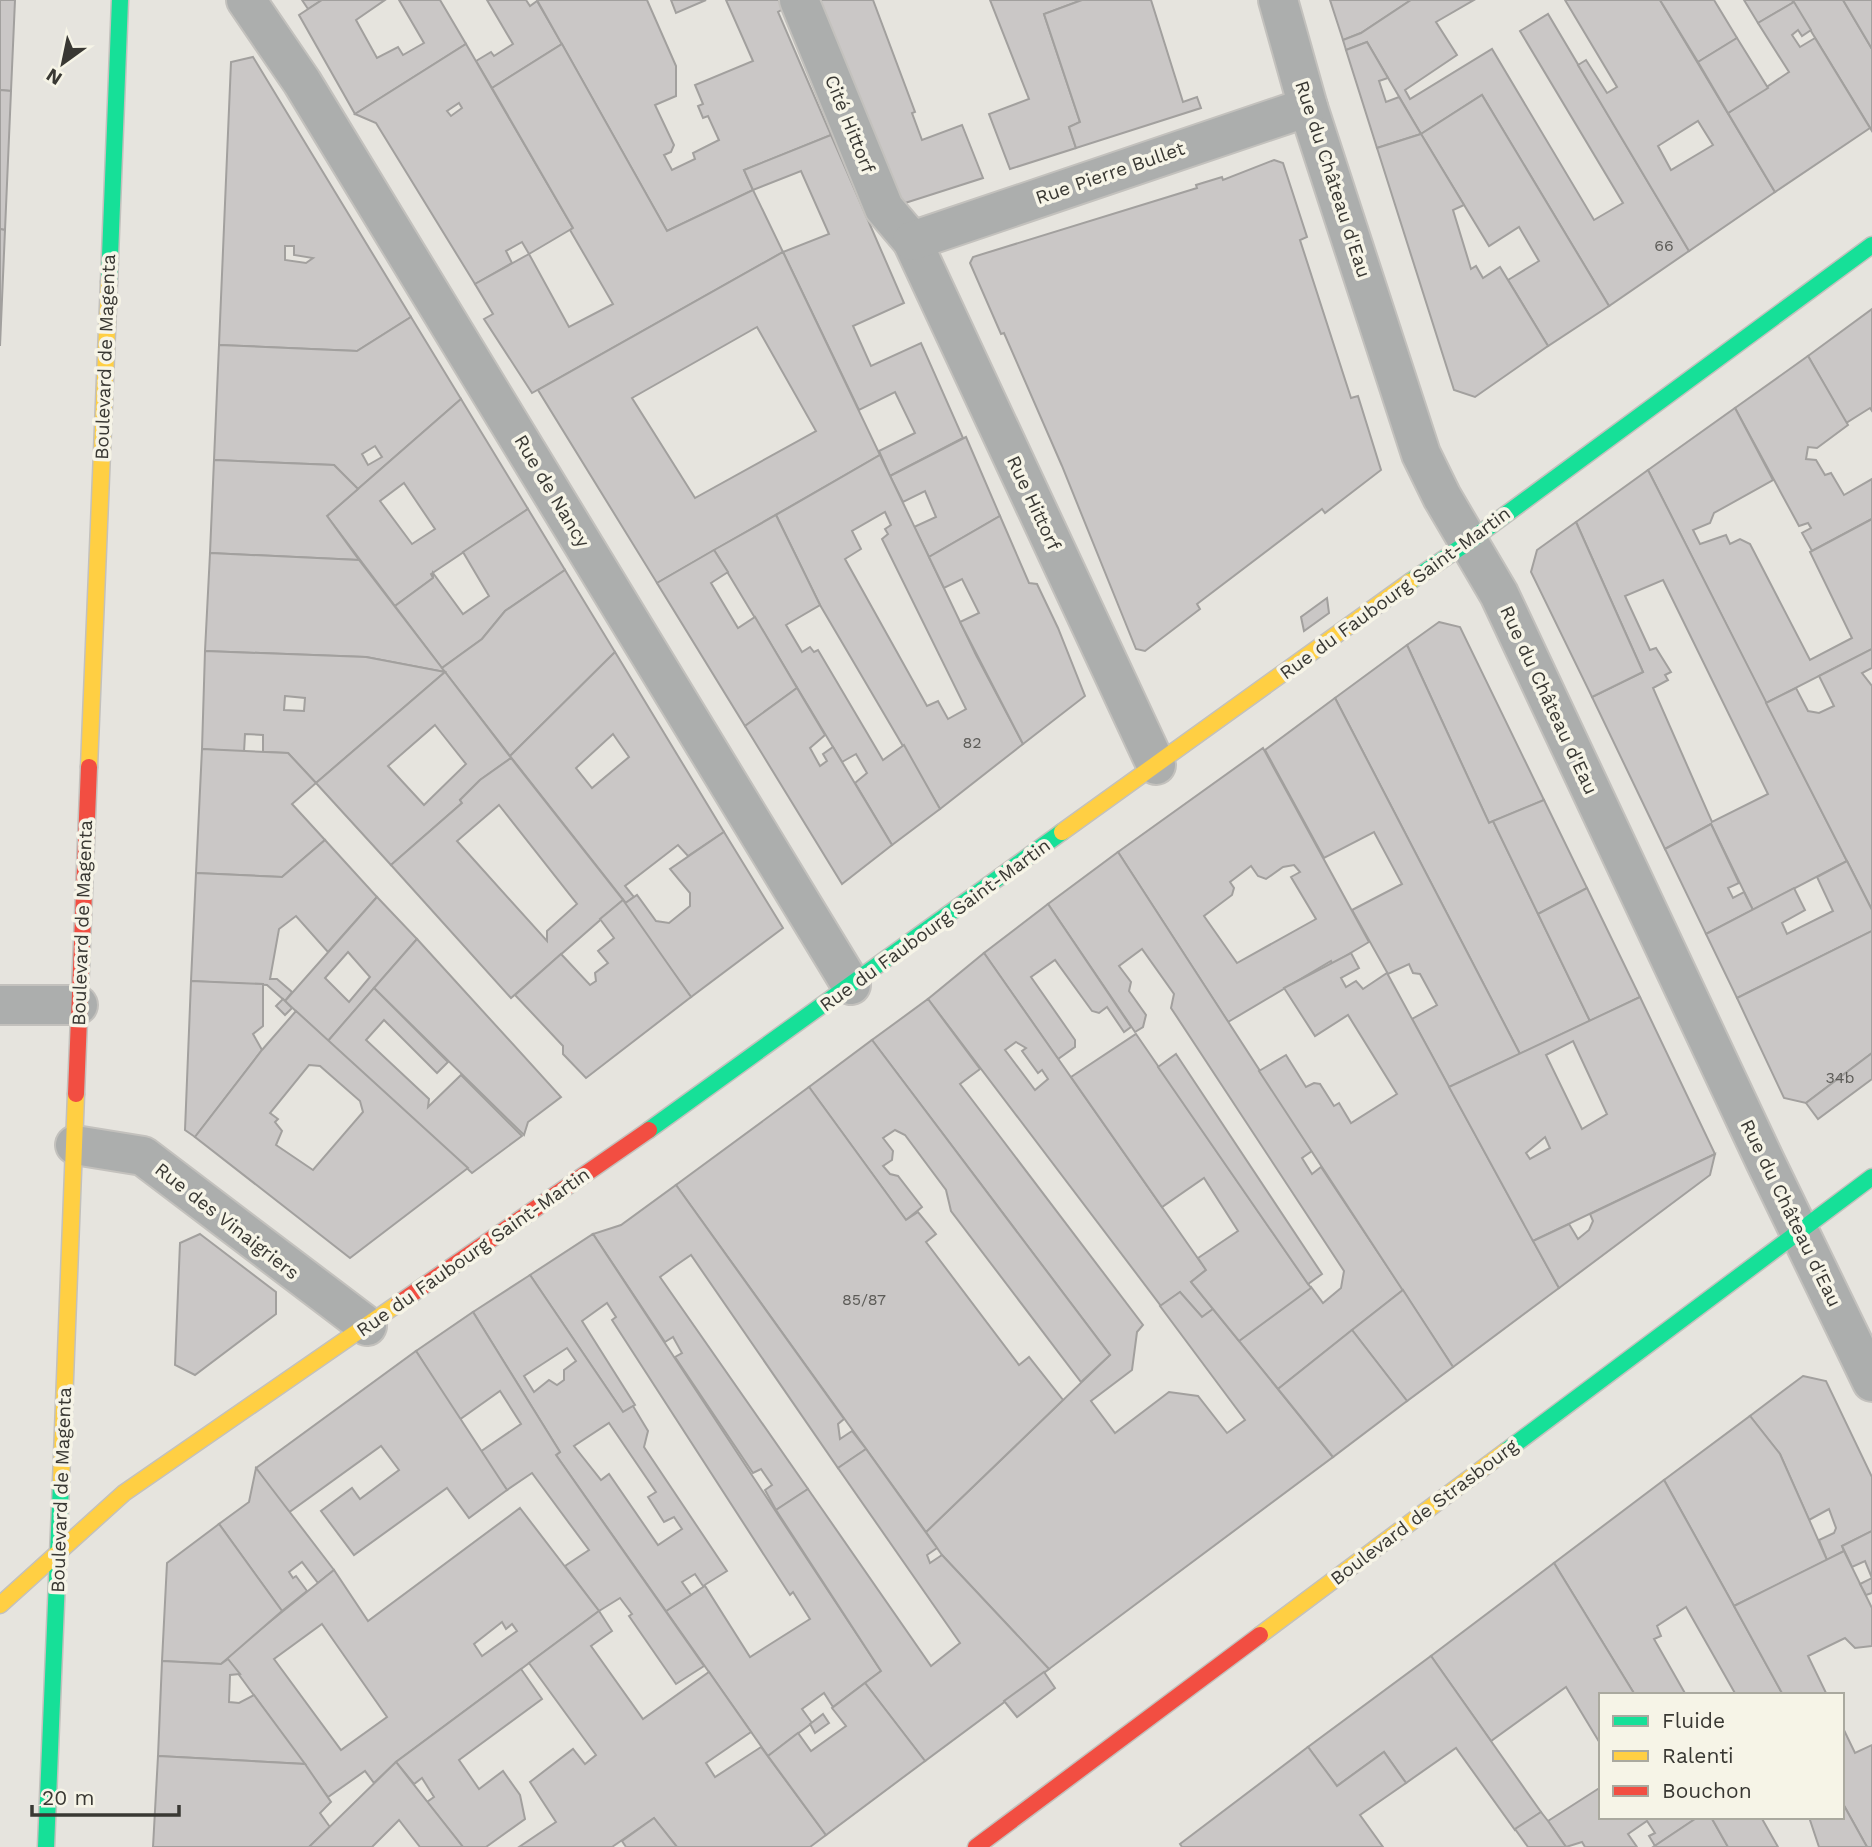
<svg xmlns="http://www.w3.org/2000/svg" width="1872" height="1847" font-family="'Work Sans',sans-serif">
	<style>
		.building { fill: #cac7c6; stroke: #a2a09e; stroke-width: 2; fill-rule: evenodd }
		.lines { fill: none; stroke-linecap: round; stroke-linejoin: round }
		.street-casing { stroke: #c3c1bd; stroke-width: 42 }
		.fast-casing { stroke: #c3c1bd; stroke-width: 19 }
		.slow-casing { stroke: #c3c1bd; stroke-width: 19 }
		.jam-casing { stroke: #c3c1bd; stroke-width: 19 }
		.street { stroke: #acaead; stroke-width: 38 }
		.fast { stroke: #16e098; stroke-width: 16 }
		.slow { stroke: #ffcf43; stroke-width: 16 }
		.jam { stroke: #f24e42; stroke-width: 16 }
		.labels { text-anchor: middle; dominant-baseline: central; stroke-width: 7; stroke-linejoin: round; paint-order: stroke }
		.number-label { font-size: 16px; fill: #5d5c58 }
		.street-label { font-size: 19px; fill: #393833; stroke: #f6f4e7 }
	</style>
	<rect width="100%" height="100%" fill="#e6e4de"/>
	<g class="building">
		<polygon points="0,0 15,0 11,91 0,90"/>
		<polygon points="302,0 322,0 308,9"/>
		<polygon points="322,0 385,0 356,20 377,58 398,47 403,55 424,43 399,0 440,0 466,44 355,114 299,15"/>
		<polygon points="487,0 526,0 530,6 537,1 562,44 492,88 476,61 491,52 494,56 513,44"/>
		<polygon points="537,0 647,0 676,66 676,96 655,105 674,145 671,152 664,155 672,170 695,159 693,153 719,140 708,116 703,118 698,106 703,104 695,85 753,61 726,0 779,0 783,9 778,12 831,135 744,170 753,190 667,231"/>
		<polygon points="671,0 706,0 676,13"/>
		<polygon points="818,0 873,0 915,112 912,113 922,140 962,125 983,178 902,204"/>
		<polygon points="990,0 1082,0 1044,14 1080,122 1069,127 1076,148 1010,169 989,114 1029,99"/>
		<polygon points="1082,0 1151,0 1183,102 1197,97 1201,108 1076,148 1069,127 1080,122 1044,14"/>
		<polygon points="1330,0 1411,0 1361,33 1343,40"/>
		<polygon points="1411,0 1474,0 1436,22 1457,55 1405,90 1410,99 1492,49 1594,220 1623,203 1520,31 1548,14 1689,251 1609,306 1482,95 1421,134 1367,42 1346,50 1343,40 1361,33"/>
		<path d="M1565 0H1660L1775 192 1689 251 1578 65 1586 60 1607 93 1617 87ZM1698 121 1713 145 1671 170 1658 146Z"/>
		<polygon points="1660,0 1714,0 1737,38 1698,62"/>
		<polygon points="1744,0 1792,0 1794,2 1758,23"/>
		<polygon points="1792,0 1843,0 1872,49 1872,131"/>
		<polygon points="1843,0 1872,0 1872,49"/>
		<polygon points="1794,2 1811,30 1802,36 1798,30 1792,35 1800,47 1815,38 1870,128 1775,192 1728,113 1789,72 1758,23"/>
		<polygon points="1737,38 1768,88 1728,113 1698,62"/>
		<polygon points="1367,42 1388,78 1379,81 1386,102 1399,97 1421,134 1377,148 1346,50"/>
		<path d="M466 44 573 228 529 254 522 242 506 251 512 263 475 284 376 123 355 114ZM459 103 462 108 451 116 447 111Z"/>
		<polygon points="562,44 667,231 753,190 783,252 532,393 484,319 493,314 475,284 529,254 569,327 613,304 570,230 573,228 492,88"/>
		<path d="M253 57 411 317 357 351 219 345 231 62ZM285 246H294V255L313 258 306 263 285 260Z"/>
		<polygon points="0,90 11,91 5,230 0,229"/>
		<polygon points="1482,95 1609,306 1548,346 1508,280 1539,261 1519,227 1489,246 1421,134"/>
		<polygon points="1421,134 1464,205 1453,210 1471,269 1476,266 1483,278 1500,267 1548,346 1475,397 1454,390 1377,148"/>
		<polygon points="831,135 904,303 853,326 871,366 921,343 963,438 890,476 879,451 915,433 895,392 859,410 783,252 829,234 801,171 753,190 744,170"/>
		<polygon points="1274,160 1283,163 1307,237 1300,240 1351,398 1358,396 1381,470 1325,513 1322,509 1197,604 1200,609 1145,651 1136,649 1062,466 1004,333 1001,334 970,263 973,257 1197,188 1196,185 1222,177 1223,180"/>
		<polygon points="0,229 5,230 0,346"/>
		<path d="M783 252 880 455 657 583 538 390ZM757 327 816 431 695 498 632 398Z"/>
		<polygon points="1872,309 1872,411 1870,408 1846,423 1808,356"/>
		<path d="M411 317 461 399 358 489 334 465 214 460 219 345 357 351ZM375 446 382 457 368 465 362 454Z"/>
		<polygon points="1808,356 1848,425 1817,448 1808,447 1806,459 1816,460 1825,475 1831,473 1844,495 1872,479 1872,519 1812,551 1802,533 1811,528 1808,523 1799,526 1735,408"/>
		<path d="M461 399 528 509 431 574 433 578 395 606 327 516ZM404 483 435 529 412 544 380 501Z"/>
		<polygon points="1735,408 1773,480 1714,513 1710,523 1693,530 1700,544 1726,535 1730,544 1740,539 1750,544 1810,660 1852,638 1810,552 1872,519 1872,649 1766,703 1648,470"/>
		<polygon points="966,437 1000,516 929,557 914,527 936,517 925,491 903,502 890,476"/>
		<path d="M880 455 976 655 1023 744 940 809 820 605 776 515ZM885 512 891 525 885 529 888 534 882 539 966 709 948 719 938 701 927 706 845 559 861 549 852 531Z"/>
		<polygon points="214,460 334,465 358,489 327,516 359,560 210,553"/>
		<path d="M1648 470 1847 861 1753 910 1711 824 1665 849 1592 697 1643 672 1576 522ZM1663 580 1768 794 1712 822 1653 688 1668 680 1665 675 1671 672 1656 648 1650 650 1625 596Z"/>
		<polygon points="528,509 565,570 505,611 482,639 442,668 395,606 433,578 433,573 463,614 489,596 463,552"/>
		<polygon points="776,515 820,605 786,625 802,652 810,647 814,652 818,650 883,760 904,745 940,809 892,845 855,783 867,773 856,754 842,762 714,550"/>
		<polygon points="1000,516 1029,583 1037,584 1058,628 1085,696 1023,744 960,622 979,613 962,579 944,588 929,557"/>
		<polygon points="1576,522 1643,672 1592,697 1531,572 1537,550"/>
		<polygon points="714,550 728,572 711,583 738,628 755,617 797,688 745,726 657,583"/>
		<polygon points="210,553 359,560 445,672 366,657 205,651"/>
		<polygon points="565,570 615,652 510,756 442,668 482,639 505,611"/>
		<polygon points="1327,598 1329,613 1304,631 1301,617"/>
		<polygon points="1439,622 1460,627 1544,800 1489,823 1407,645"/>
		<polygon points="1407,645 1489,823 1493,821 1590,1021 1520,1054 1335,698"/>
		<polygon points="1872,649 1872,668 1862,673 1872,686 1872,910 1766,703 1796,688 1808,711 1819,713 1834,706 1819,676"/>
		<path d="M205 651 366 657 445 672 316 783 288 753 263 752V735L245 734 244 752 202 749ZM285 696 305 698 304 711 284 710Z"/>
		<path d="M615 652 724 832 688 856 678 845 625 886 634 897 626 903 510 756ZM613 734 629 757 592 788 576 768Z"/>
		<path d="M445 672 511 758 480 780 460 800 462 803 391 865 316 783ZM435 725 466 764 424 805 388 766Z"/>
		<polygon points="797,688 825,735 810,748 820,766 827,761 823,754 833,747 892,845 842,884 745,726"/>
		<polygon points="1335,698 1520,1054 1449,1087 1412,1019 1437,1005 1420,974 1413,973 1409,964 1388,974 1352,910 1402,884 1374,832 1324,858 1265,750"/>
		<path d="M1263 748 1369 942 1332 964 1331 961 1228 1022 1118 852ZM1294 865 1300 872 1291 877 1316 919 1237 963 1204 916 1232 895 1234 888 1230 882 1251 866 1258 876 1266 879 1283 867Z"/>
		<polygon points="202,749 288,753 316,783 292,804 325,840 282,877 196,873"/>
		<path d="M511 758 623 900 511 998 391 865 462 803 460 800 480 780ZM499 805 577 904 547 931V941L457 841Z"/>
		<polygon points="1544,800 1587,888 1538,914 1493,821"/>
		<polygon points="1711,824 1739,883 1728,888 1733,898 1744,892 1753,910 1706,934 1665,849"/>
		<polygon points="724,832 783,928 691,997 624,904 637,895 656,921 669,923 690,906 690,893 670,869"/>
		<polygon points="325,840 377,897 328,952 296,916 279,929 270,979 277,979 292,992 285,1001 267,985 191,981 196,873 282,877"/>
		<polygon points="1118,852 1312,1151 1302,1158 1312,1174 1321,1167 1403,1290 1278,1389 1239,1341 1311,1287 1323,1303 1341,1288 1344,1271 1171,1008 1174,994 1142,949 1119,966 1131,982 1129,991 1146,1015 1143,1027 1135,1032 1048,904"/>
		<polygon points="1847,861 1872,910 1872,931 1737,998 1706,934 1794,888 1805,910 1782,923 1787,934 1833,911 1817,877"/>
		<polygon points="1587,888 1640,997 1590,1021 1538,914"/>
		<path d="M377 897 417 939 328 1041 285 1001ZM348 952 370 977 349 1002 325 978Z"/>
		<polygon points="623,900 691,997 586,1078 563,1054 563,1046 515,995 561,954 590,985 596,981 595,973 608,963 598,951 614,938 600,919"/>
		<polygon points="1048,904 1131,1027 1124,1032 1107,1007 1099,1013 1092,1011 1055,960 1031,977 1075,1040 1075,1047 1058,1059 984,953"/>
		<polygon points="1872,931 1872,1053 1806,1103 1784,1098 1737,998"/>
		<polygon points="417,939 561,1097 528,1122 524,1135 374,988"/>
		<path d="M984 953 1206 1270 1191 1282 1213 1309 1202 1317 1180 1292 1161 1306 928 999ZM1016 1042 1026 1048 1022 1051 1038 1073 1042 1070 1048 1079 1035 1090 1005 1050Z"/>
		<polygon points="1351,953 1359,968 1341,978 1346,987 1356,981 1363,989 1387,973 1559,1288 1453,1367 1259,1071 1286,1055 1306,1087 1314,1083 1320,1084 1334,1106 1339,1103 1351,1123 1397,1094 1348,1015 1315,1036 1284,988"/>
		<polygon points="191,981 263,984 263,1026 253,1034 262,1050 195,1137 185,1130"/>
		<polygon points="374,988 448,1062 437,1073 384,1020 366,1040 429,1099 428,1107 461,1075 522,1136 472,1173 328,1041"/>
		<path d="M1640 997 1715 1154 1533 1241 1449 1087ZM1573 1041 1607 1114 1582 1129 1546 1055ZM1545 1137 1550 1148 1530 1159 1526 1153Z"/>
		<polygon points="283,999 292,1008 285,1015 276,1006"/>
		<polygon points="928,999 980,1069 960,1084 1143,1325 1137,1332 1132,1370 1091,1401 1115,1433 1169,1392 1198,1396 1227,1433 1245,1420 1160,1306 1180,1292 1202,1317 1213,1309 1333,1457 1049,1669 942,1555 926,1532 1110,1355 872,1040"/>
		<path d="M296 1011 468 1168 350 1258 195 1137 262 1050ZM309 1065 320 1066 360 1101 363 1112 313 1170 276 1145 282 1131 275 1122 278 1119 270 1113Z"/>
		<polygon points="1136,1034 1311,1288 1239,1341 1191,1282 1206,1270 1198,1258 1238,1231 1204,1178 1162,1207 1071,1077"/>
		<polygon points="872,1040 1110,1355 1081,1382 951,1211 946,1190 905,1135 895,1130 883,1138 893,1151 892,1160 883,1166 890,1174 898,1176 922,1207 906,1220 809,1087"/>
		<polygon points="1872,1053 1872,1079 1818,1119 1806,1103"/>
		<polygon points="1176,1054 1322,1274 1308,1284 1158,1067"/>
		<polygon points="809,1087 906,1220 918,1212 936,1234 926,1242 1019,1365 1029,1357 1063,1400 926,1532 676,1185"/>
		<polygon points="1715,1154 1710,1175 1559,1288 1533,1241 1569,1224 1578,1239 1589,1230 1593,1221 1590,1214"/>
		<polygon points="676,1185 844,1419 838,1424 840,1439 852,1431 866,1449 838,1468 691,1255 675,1266 660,1277 808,1489 776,1510 765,1490 772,1485 761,1469 753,1473 675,1357 682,1353 673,1337 665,1342 593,1234 621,1225"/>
		<polygon points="200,1234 276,1292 276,1314 195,1375 175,1365 180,1243"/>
		<polygon points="593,1234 881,1671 833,1707 824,1693 802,1709 812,1723 768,1756 666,1611 705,1586 750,1657 810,1619 793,1592 790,1595 612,1320 616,1317 607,1303 582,1321 635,1405 623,1412 530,1275"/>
		<path d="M530 1275 623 1412 633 1406 648 1431 644 1447 727 1571 703 1586 695 1574 682 1582 691 1595 666 1611 556 1455 560 1452 473 1312ZM567 1348 576 1361 564 1370V1380L557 1385 549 1380 534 1392 524 1376ZM609 1423 656 1492 648 1497 664 1522 674 1517 682 1529 658 1545 609 1474 601 1480 574 1446Z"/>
		<polygon points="1403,1290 1453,1367 1407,1401 1352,1330"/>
		<polygon points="473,1312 560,1452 556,1455 704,1666 676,1684 629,1616 632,1614 620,1598 599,1611 565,1566 589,1550 532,1473 507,1490 480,1452 521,1424 500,1391 459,1420 416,1351"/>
		<polygon points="1352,1330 1407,1401 1333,1457 1278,1389"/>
		<polygon points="416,1351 507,1490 469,1518 447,1488 354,1555 321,1511 352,1488 360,1499 399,1470 381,1446 288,1513 256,1468"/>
		<polygon points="1803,1376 1826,1381 1872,1477 1872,1531 1842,1546 1844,1551 1827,1560 1819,1540 1834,1533 1836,1528 1829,1509 1809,1520 1780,1454 1750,1416"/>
		<polygon points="1750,1416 1780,1454 1827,1560 1734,1606 1664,1480"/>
		<polygon points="866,1449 937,1548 927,1555 930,1563 942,1555 1049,1669 925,1761 865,1683 881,1671 776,1510 808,1489 931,1666 960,1643 838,1468"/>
		<polygon points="256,1468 334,1570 318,1583 302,1562 289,1572 293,1578 296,1576 307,1591 282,1611 219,1524 249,1502"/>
		<polygon points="1664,1480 1734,1606 1783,1695 1736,1695 1686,1607 1657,1626 1661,1636 1654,1639 1686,1695 1635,1695 1554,1563"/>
		<path d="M520 1508 599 1611 396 1762 374 1783 365 1771 328 1797 226 1657 334 1570 368 1621ZM502 1622 506 1629 512 1624 517 1631 482 1656 474 1644ZM322 1624 387 1717 341 1750 274 1659Z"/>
		<polygon points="219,1524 282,1611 221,1664 162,1661 167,1563"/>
		<polygon points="1872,1531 1872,1578 1865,1561 1852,1567 1842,1546"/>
		<polygon points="1844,1551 1872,1608 1872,1646 1855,1648 1845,1638 1808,1656 1827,1695 1783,1695 1734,1606"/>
		<polygon points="1554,1563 1635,1695 1601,1695 1601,1745 1566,1687 1491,1741 1431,1656"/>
		<polygon points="1872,1578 1872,1593 1866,1595 1860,1584"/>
		<polygon points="599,1611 612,1631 591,1646 643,1719 709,1672 751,1732 706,1763 715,1777 761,1747 826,1835 810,1847 677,1847 654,1818 612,1847 519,1847 556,1822 530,1782 573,1749 585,1764 596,1755 529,1663"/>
		<polygon points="1431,1656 1541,1812 1515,1830 1456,1748 1406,1783 1384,1752 1337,1786 1308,1747"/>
		<polygon points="228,1659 240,1674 230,1675 229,1702 239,1703 254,1695 305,1764 158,1756 162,1661 221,1664"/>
		<polygon points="521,1669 542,1699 459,1760 479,1789 503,1771 520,1795 525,1819 486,1847 463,1847 427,1802 434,1797 422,1778 414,1784 396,1762"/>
		<polygon points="1044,1672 1055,1688 1017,1717 1004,1701"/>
		<polygon points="865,1683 925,1761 826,1835 768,1756 798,1733 811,1751 846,1726 832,1708"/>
		<polygon points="823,1714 829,1723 815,1733 810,1724"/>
		<polygon points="1842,1726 1855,1753 1872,1745 1872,1847 1867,1847 1842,1802"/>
		<polygon points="1308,1747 1337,1786 1384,1752 1406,1783 1360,1815 1383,1847 1182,1847 1180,1844"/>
		<polygon points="158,1756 305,1764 331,1802 320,1813 330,1827 309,1847 153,1847"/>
		<polygon points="396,1762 463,1847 420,1847 399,1820 372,1847 309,1847"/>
		<polygon points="1601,1787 1601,1817 1698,1817 1655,1846 1649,1836 1655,1833 1647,1821 1628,1834 1637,1847 1585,1847 1582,1842 1566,1847 1548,1821"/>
		<polygon points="1842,1802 1867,1847 1819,1847 1809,1817 1842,1817"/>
		<polygon points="1541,1812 1548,1821 1566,1847 1528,1847 1515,1829"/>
		<polygon points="1698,1817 1711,1817 1728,1847 1653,1847"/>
		<polygon points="1711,1817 1761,1817 1778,1847 1728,1847"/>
		<polygon points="654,1818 677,1847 626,1847 622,1841"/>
	</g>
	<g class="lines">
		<defs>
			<g id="street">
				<polyline points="246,0 302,82 851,985"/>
				<polyline points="799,0 884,208 912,241 1156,765"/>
				<polyline points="1278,0 1308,107 1421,454 1442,497 1499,594 1765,1161 1872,1382"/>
				<polyline points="912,241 1308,107"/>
				<polyline points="0,1005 78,1005"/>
				<polyline points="75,1145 143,1156 367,1326"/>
			</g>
			<g id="fast">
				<polyline points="109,282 120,0"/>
				<polyline points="1411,581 1467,543 1872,245"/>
				<polyline points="649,1130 1062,832"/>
				<polyline points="1506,1451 1872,1177"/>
				<polyline points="46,1847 61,1482"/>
			</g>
			<g id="slow">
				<polyline points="89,767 109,282"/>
				<polyline points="1062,832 1411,581"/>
				<polyline points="61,1482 76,1094"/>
				<polyline points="0,1605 124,1493 399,1303"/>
				<polyline points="1260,1635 1506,1451"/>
			</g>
			<g id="jam">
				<polyline points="76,1094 89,767"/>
				<polyline points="399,1303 649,1130"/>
				<polyline points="976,1847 1260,1635"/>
			</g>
		</defs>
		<use href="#street" class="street-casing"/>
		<use href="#fast" class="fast-casing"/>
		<use href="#slow" class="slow-casing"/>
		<use href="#jam" class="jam-casing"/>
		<use href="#street" class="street"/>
		<use href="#fast" class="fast"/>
		<use href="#slow" class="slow"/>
		<use href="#jam" class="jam"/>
	</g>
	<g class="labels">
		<g class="number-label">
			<text x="1664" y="245">66</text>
			<text x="972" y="742">82</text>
			<text x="1840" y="1077">34b</text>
			<text x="864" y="1299">85/87</text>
		</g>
		<g class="street-label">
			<text transform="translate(850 124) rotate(68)">Cité Hittorf</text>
			<text transform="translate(1110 173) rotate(-19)">Rue Pierre Bullet</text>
			<text transform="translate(1333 179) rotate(72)">Rue du Château d'Eau</text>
			<text transform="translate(105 357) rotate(-88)">Boulevard de Magenta</text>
			<text transform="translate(552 491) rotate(59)">Rue de Nancy</text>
			<text transform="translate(1034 503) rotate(65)">Rue Hittorf</text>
			<text transform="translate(1395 593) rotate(-36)">Rue du Faubourg Saint-Martin</text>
			<text transform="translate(1549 700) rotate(65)">Rue du Château d'Eau</text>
			<text transform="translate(82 923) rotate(-88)">Boulevard de Magenta</text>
			<text transform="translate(935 925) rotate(-36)">Rue du Faubourg Saint-Martin</text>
			<text transform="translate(1791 1213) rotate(64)">Rue du Château d'Eau</text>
			<text transform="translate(227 1221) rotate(38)">Rue des Vinaigriers</text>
			<text transform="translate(473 1252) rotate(-35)">Rue du Faubourg Saint-Martin</text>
			<text transform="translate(61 1490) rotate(-88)">Boulevard de Magenta</text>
			<text transform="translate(1424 1512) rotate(-37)">Boulevard de Strasbourg</text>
		</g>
	</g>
	<rect x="1599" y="1693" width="245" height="126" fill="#f6f4e7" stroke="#aaa99f" stroke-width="2"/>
	<rect x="1613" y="1716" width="35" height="10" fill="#16e098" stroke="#aaa99f" stroke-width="2"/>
	<text x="1662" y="1728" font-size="21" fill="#393833">Fluide</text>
	<rect x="1613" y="1751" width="35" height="10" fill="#ffcf43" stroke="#aaa99f" stroke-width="2"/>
	<text x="1662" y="1763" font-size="21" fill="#393833">Ralenti</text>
	<rect x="1613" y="1786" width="35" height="10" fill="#f24e42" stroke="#aaa99f" stroke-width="2"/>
	<text x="1662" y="1798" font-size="21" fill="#393833">Bouchon</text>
	<g transform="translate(63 63) rotate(213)" stroke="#f6f4e7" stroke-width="5" paint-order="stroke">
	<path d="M0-5L12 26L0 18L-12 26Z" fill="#393833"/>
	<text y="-10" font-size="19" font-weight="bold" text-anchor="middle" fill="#393833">N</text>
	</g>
	<path d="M32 1805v10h147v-10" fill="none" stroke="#393833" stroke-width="3.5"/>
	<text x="42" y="1805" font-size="21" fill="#393833" stroke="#f6f4e7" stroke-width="5" paint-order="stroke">20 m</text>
</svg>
